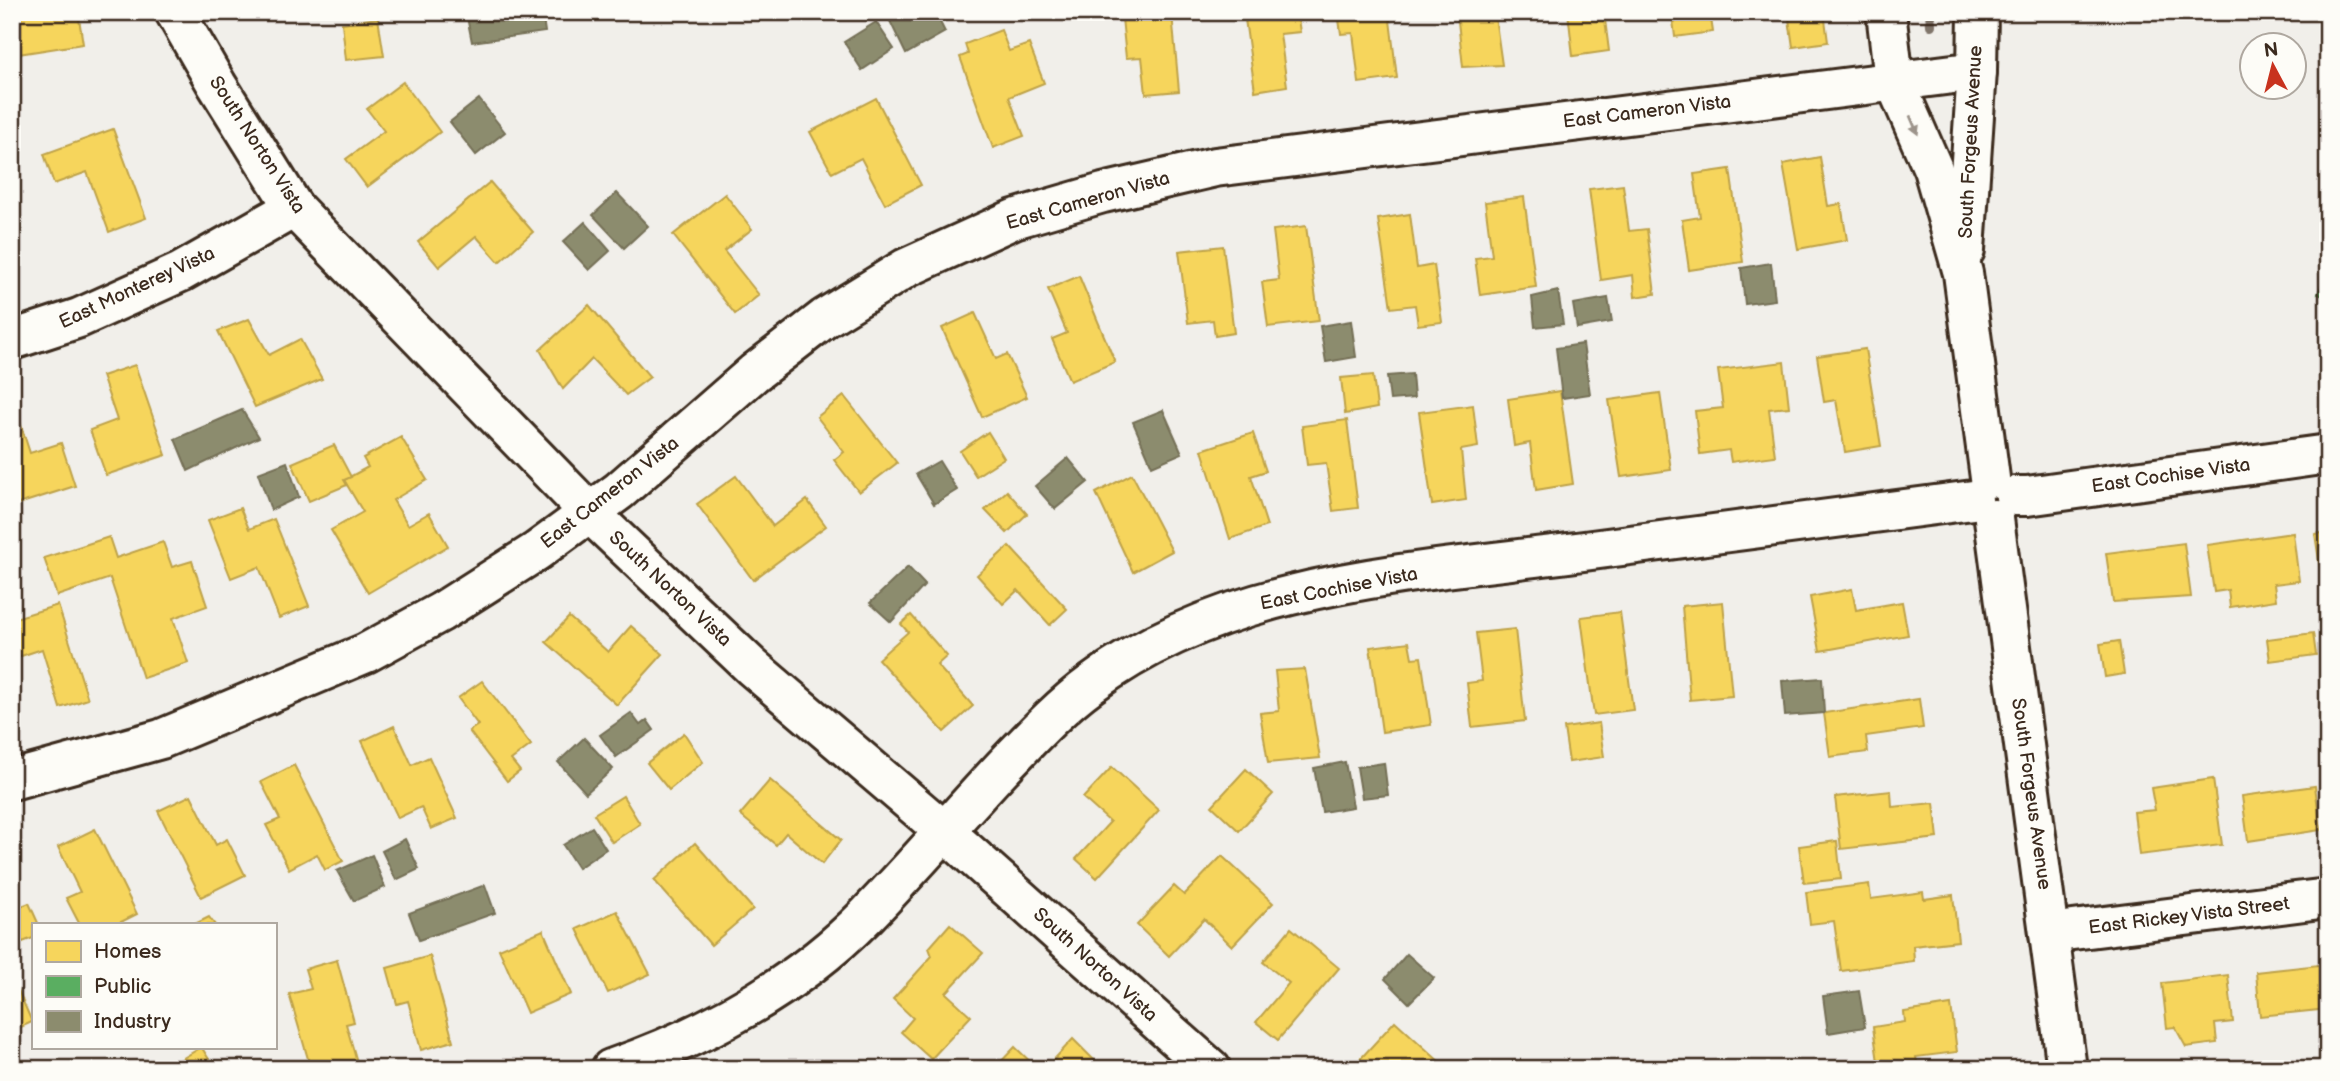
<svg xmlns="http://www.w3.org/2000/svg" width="2340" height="1081" font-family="'Balsamiq Sans',sans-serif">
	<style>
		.homes { fill: #f6d55c; stroke: #bea249; stroke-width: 2 }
		.public { fill: #5aae61; stroke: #51864d; stroke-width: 2 }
		.industry { fill: #8c8c6e; stroke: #746f56; stroke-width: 2 }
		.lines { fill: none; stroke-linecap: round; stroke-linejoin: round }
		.stream { stroke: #80746b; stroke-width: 10 }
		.street-casing { stroke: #3b2a1e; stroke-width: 44 }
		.street { stroke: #fdfcf7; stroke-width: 38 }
		.oneway { fill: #9c938a }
		.labels { text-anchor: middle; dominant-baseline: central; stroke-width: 7; stroke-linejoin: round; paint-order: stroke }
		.street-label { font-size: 19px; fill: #3b2a1e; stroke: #fdfcf7 }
	</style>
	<rect width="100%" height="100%" fill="#f1efea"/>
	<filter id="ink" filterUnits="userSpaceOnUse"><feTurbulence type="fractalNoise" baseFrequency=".0143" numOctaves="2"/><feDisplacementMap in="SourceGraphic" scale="14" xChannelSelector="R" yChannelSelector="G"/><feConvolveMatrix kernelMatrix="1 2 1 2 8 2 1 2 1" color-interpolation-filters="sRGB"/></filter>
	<g filter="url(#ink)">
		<g class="homes">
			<polygon points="78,12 83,44 12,55 12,13"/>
			<polygon points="1244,12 1297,12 1300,32 1280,34 1287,86 1255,91"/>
			<polygon points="1338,12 1389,12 1397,78 1359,83 1353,33 1341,34"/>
			<polygon points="1457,12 1510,12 1510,14 1495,16 1502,65 1463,67"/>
			<polygon points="1568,12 1604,12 1609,51 1573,56"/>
			<polygon points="1672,12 1710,12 1713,32 1675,37"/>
			<polygon points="1788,12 1824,12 1828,42 1793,47"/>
			<polygon points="1172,13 1179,91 1146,94 1142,57 1126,58 1122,18"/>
			<polygon points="378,18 384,56 346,60 342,23"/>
			<polygon points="1001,30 1009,51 1029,44 1044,83 1009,97 1024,136 993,148 960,57 968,54 965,44"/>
			<polygon points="403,82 440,132 367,187 346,159 384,131 367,109"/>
			<polygon points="876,98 921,185 885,204 861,158 832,173 810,132"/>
			<polygon points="113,129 146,218 109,232 87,172 54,184 44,154"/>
			<polygon points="1820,157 1828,206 1841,204 1847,240 1798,249 1783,164"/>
			<polygon points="1730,169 1743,262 1689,270 1682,220 1700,217 1694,174"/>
			<polygon points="490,182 533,232 499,262 476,236 439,267 418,242"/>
			<polygon points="1623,185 1629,231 1647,229 1655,294 1635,297 1633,275 1601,280 1589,189"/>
			<polygon points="725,194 752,229 724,251 759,295 735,314 673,235"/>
			<polygon points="1524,197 1536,287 1480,295 1475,258 1492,256 1485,202"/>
			<polygon points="1410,214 1417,268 1434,265 1442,322 1418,325 1415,305 1391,308 1378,219"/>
			<polygon points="1306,226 1319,321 1268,327 1262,282 1279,280 1273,230"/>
			<polygon points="1223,246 1234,333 1215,336 1213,320 1188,323 1179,251"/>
			<polygon points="1079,276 1115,362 1070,381 1052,339 1067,333 1048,289"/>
			<polygon points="589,305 650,377 626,395 592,359 563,389 540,350"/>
			<polygon points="975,313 996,359 1007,354 1027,397 982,417 942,328"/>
			<polygon points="249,319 269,355 300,339 322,379 255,407 218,331"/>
			<polygon points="1865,349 1881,446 1845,452 1836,400 1824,402 1817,356"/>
			<polygon points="1784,362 1789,407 1769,409 1775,456 1731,462 1729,450 1700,454 1695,411 1723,408 1718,370"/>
			<polygon points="135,365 166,455 106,475 90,430 117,420 102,376"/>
			<polygon points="1373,375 1377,408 1345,414 1341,378"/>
			<polygon points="1560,391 1573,484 1536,490 1530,443 1514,446 1508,399"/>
			<polygon points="1660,393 1671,470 1621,477 1609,400"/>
			<polygon points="844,396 897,463 859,492 834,460 844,452 817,417"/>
			<polygon points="14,404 30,453 61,443 75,486 12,506"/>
			<polygon points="1473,405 1478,447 1461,450 1466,500 1432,505 1419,412"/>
			<polygon points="1347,420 1358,508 1333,511 1326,463 1307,465 1302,426"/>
			<polygon points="988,432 1004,458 976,476 960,451"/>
			<polygon points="1253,433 1266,471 1251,476 1267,526 1230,539 1202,450"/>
			<polygon points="401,437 427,480 393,500 408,525 429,513 448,546 368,593 331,530 363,512 344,480 368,467 363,458"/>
			<polygon points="334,445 351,477 344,480 347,485 309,501 292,463"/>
			<polygon points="1132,474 1172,551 1133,572 1096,493"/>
			<polygon points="736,476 773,526 807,500 826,526 753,580 697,504"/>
			<polygon points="1007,491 1027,514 1007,533 985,510"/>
			<polygon points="240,508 249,529 274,519 309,606 279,618 259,567 231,578 208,520"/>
			<polygon points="2328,532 2328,566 2320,567 2315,534"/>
			<polygon points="2293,533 2299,581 2274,584 2276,600 2230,607 2228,590 2214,592 2207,545"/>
			<polygon points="109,537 116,558 163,542 172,567 192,561 207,606 173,618 188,663 143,678 110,578 57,596 44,558"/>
			<polygon points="2184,543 2191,597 2113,602 2106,553"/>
			<polygon points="1009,546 1067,609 1050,625 1018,590 1003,604 977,575"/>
			<polygon points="1852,589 1856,610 1902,602 1908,635 1820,651 1810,597"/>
			<polygon points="1723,602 1732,696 1690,700 1682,606"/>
			<polygon points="58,605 88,699 60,708 42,649 12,659 12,619"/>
			<polygon points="1620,612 1633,710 1594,715 1581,617"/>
			<polygon points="911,615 947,656 937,665 973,706 944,732 878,659 908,632 901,624"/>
			<polygon points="569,617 608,652 631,626 663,654 617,705 546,642"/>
			<polygon points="1515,629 1525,721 1472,727 1467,683 1482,681 1476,633"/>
			<polygon points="2313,633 2316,655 2270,661 2267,639"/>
			<polygon points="2119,641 2124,674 2105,677 2100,644"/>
			<polygon points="1409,642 1412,658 1421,657 1431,725 1382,732 1370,647"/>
			<polygon points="1305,669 1320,758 1268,763 1260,713 1279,711 1275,671"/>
			<polygon points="482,681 531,745 511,760 520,771 507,781 469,731 478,725 458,698"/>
			<polygon points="1919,699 1923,728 1866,736 1868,752 1830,757 1824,713"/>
			<polygon points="1599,723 1604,757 1569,762 1564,728"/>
			<polygon points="394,726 412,765 429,757 457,818 431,829 421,807 398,818 362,741"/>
			<polygon points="684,733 703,762 669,790 647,763"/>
			<polygon points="294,765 343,861 325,870 317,854 289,869 266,825 280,819 261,782"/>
			<polygon points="1112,767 1159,810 1097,878 1076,859 1110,822 1083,798"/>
			<polygon points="1246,769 1273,794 1239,831 1212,806"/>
			<polygon points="2213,779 2222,845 2139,855 2134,812 2155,810 2151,788"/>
			<polygon points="770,780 841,840 822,864 786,833 776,845 740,815"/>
			<polygon points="2315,786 2321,830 2248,841 2242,796"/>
			<polygon points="1891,791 1892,807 1934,803 1938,838 1841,849 1835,797"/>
			<polygon points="191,795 216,845 227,839 245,875 201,897 158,811"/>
			<polygon points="623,796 640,824 612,842 594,814"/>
			<polygon points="95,829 137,914 115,925 80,925 66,898 80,892 58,847"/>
			<polygon points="1837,841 1841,879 1804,883 1799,846"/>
			<polygon points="695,843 753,909 711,945 654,880"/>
			<polygon points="1222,856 1273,903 1232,946 1204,919 1169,956 1137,925 1174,886 1184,895"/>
			<polygon points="1869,884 1871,899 1923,892 1924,899 1953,895 1958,941 1913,946 1914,961 1841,971 1834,921 1810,924 1806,892"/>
			<polygon points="29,903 39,925 33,925 33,938 12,946 12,906 14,909"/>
			<polygon points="617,911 650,974 608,993 577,929"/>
			<polygon points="209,917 215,925 193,925"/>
			<polygon points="950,924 983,953 946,993 971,1016 931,1059 901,1032 913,1018 893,999 932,956 929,948"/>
			<polygon points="1291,928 1339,968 1278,1040 1256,1022 1289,983 1263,962"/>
			<polygon points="543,930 571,994 527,1013 499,949"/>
			<polygon points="430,956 453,1041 421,1050 408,1001 397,1004 387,968"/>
			<polygon points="337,960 354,1022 346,1024 359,1069 311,1069 289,994 311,989 305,969"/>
			<polygon points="2328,964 2328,1009 2260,1016 2256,972"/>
			<polygon points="2228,975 2233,1022 2215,1024 2217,1043 2186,1047 2175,1027 2167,1028 2162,983"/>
			<polygon points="18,990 32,1022 12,1031 12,992"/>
			<polygon points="1951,1005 1957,1052 1916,1057 1918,1068 1879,1069 1873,1027 1905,1022 1904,1012"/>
			<polygon points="1395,1021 1442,1064 1437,1069 1351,1069"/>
			<polygon points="1073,1039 1098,1064 1093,1069 1045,1069"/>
			<polygon points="1015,1047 1038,1069 994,1069"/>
			<polygon points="200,1048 202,1048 215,1069 165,1069"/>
		</g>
		<polygon class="public" points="2328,270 2328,298 2318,294"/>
		<g class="industry">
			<polygon points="466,12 542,12 545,32 472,42"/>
			<polygon points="902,12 935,12 945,32 906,54 889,19"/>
			<polygon points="876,22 894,49 862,70 844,42"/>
			<polygon points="479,99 505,132 476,155 450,122"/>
			<polygon points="617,193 648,226 624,248 593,215"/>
			<polygon points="585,222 610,251 589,270 563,242"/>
			<polygon points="1771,263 1775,300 1745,304 1741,268"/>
			<polygon points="1558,291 1563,324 1535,327 1532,297"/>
			<polygon points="1608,298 1612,322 1577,328 1573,304"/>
			<polygon points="1351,321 1356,357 1326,362 1320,326"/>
			<polygon points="1583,344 1590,394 1562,398 1556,348"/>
			<polygon points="1412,374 1414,398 1390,400 1387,376"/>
			<polygon points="242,410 259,437 188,471 175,439"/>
			<polygon points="1163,410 1182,453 1152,466 1133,422"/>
			<polygon points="1068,458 1088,482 1055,509 1035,486"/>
			<polygon points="939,461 957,490 934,504 916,474"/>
			<polygon points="287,462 299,497 271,510 258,473"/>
			<polygon points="908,567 925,585 891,622 870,603"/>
			<polygon points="1822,678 1824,713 1785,716 1782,681"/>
			<polygon points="631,713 640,725 647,720 654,730 616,757 600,735"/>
			<polygon points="584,738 613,769 586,793 558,762"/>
			<polygon points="1345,762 1353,807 1322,812 1314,768"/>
			<polygon points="1384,763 1388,795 1362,798 1357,767"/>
			<polygon points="592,827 606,849 578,868 563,845"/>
			<polygon points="405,839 419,869 396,880 382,851"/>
			<polygon points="372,855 385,887 354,901 337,871"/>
			<polygon points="485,885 495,913 419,940 409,913"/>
			<polygon points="1407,954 1434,978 1409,1003 1385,979"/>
			<polygon points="1859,991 1865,1027 1828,1033 1823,996"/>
		</g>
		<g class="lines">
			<polyline class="stream" points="1930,12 1931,25"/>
			<defs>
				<g id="street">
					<polyline points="175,12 217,85 294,208 595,518 752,667 943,830 1211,1069"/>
					<polyline points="1886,12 1894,80 1933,169 1963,273 1990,478"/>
					<polyline points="1965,250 1977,71 1978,12"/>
					<polyline points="12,340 79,318 181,272 294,208"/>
					<polyline points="2015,496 2027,496 2328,454"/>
					<polyline points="1994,519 2067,1069"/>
					<polyline points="12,780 161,739 366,653 441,612 537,551 619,491 754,373 825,318 906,268 1014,219 1103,193 1215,167 1977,71"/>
					<polyline points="2049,933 2328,898"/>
					<path d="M611 1069C705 1036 796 987 866 916 913 868 956 817 1002 768 1030 739 1058 708 1091 684 1230 580 1418 573 1584 551 1713 534 1843 517 1973 500"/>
				</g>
			</defs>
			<use href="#street" class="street-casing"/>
			<use href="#street" class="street"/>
		</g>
		<defs><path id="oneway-solid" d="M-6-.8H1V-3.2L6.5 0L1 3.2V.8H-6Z" transform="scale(1.75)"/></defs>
		<use class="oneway" href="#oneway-solid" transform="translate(1914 125) rotate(67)"/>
	</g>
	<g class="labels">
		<g class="street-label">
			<text transform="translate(1647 112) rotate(-7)">East Cameron Vista</text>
			<text transform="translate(1971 142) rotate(-87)">South Forgeus Avenue</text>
			<text transform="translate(257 145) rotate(57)">South Norton Vista</text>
			<text transform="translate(1088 201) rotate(-16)">East Cameron Vista</text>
			<text transform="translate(137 288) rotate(-25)">East Monterey Vista</text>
			<text transform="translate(2171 476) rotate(-8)">East Cochise Vista</text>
			<text transform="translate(610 493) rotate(-38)">East Cameron Vista</text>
			<text transform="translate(670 589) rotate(43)">South Norton Vista</text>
			<text transform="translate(1339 589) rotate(-11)">East Cochise Vista</text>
			<text transform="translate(2031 794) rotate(82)">South Forgeus Avenue</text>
			<text transform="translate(2189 916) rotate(-7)">East Rickey Vista Street</text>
			<text transform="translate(1095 965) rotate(42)">South Norton Vista</text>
		</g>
	</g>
	<rect width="2340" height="1081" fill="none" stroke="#fdfcf7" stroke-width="42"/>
	<rect x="21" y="21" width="2298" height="1039" fill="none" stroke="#3b2a1e" stroke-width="2.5" filter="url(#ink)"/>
	<rect x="32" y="923" width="245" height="126" fill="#fdfcf7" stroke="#afa8a0" stroke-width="2"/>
	<rect x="46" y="941" width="35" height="21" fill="#f6d55c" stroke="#afa8a0" stroke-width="2"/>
	<text x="94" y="958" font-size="21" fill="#3b2a1e">Homes</text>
	<rect x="46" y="976" width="35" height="21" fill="#5aae61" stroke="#afa8a0" stroke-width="2"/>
	<text x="94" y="993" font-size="21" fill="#3b2a1e">Public</text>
	<rect x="46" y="1011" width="35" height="21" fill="#8c8c6e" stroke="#afa8a0" stroke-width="2"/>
	<text x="94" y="1028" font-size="21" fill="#3b2a1e">Industry</text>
	<g transform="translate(2273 66) rotate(353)"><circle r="33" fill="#fdfcf7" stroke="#afa8a0" stroke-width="2"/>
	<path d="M0-5L12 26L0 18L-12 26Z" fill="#c8321e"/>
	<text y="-10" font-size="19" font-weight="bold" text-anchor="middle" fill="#3b2a1e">N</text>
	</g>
</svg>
